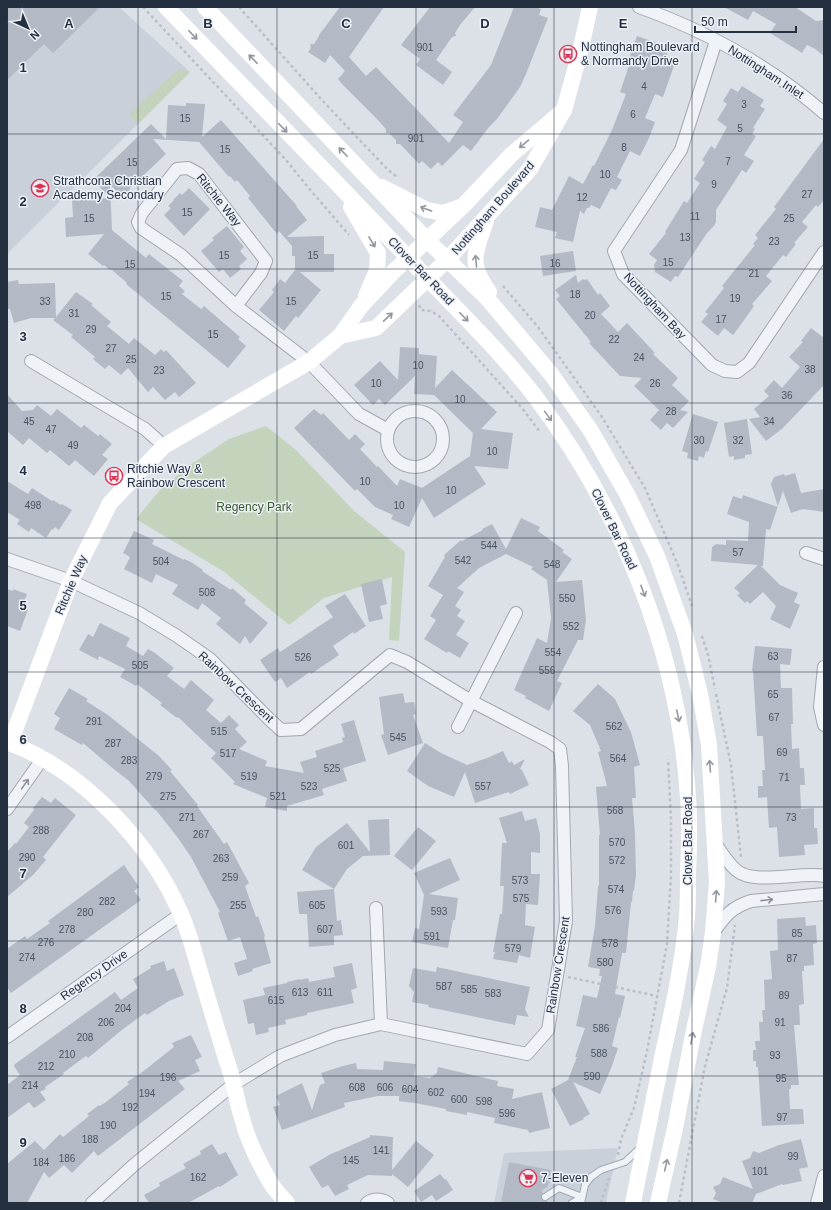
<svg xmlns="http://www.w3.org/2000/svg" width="831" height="1210" font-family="Helvetica,sans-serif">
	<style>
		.built { fill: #cad0da }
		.green { fill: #c3d3bc }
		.building { fill: #b3bac5 }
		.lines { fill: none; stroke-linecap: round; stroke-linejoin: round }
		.lane-casing { stroke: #a1a8b2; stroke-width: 8 }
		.street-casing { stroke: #a1a8b2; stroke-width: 14 }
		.path { stroke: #babfc7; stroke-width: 2.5; stroke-dasharray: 3 3; stroke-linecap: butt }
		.lane { stroke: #eff2f6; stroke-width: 6 }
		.street { stroke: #eff2f6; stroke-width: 12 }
		.secondary { stroke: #fff; stroke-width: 16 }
		.oneway { stroke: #9297a0 }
		.oneway2 { stroke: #8a909b }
		.grid { fill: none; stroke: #242f40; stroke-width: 1; stroke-opacity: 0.55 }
		.labels { text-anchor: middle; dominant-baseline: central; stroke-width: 3; stroke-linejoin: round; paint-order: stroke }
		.number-label { font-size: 10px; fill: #485261 }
		.poi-label { font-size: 12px; fill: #242f40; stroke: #ecf0f6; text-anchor: start }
		.street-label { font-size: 12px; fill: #242f40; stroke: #ecf0f6 }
		.park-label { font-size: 12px; fill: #3a5d30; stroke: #ecf0f6 }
		.grid-label { font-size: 13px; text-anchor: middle; font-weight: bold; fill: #242f40; stroke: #ecf0f6; stroke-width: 3; stroke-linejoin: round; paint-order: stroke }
	</style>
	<rect width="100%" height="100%" fill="#dce1e8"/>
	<g class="built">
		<polygon points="7,7 119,7 190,72 7,254"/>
		<polygon points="618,1148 606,1203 494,1203 504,1153"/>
	</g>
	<g class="green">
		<polygon points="179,69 190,72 140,122 133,120 130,113"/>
		<polygon points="266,426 296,450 354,511 405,552 399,641 389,640 392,577 324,598 289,625 223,571 136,519 160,490 190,465 229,439"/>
	</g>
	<g class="building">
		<polygon points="7,7 100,7 53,53 44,44 7,80"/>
		<polygon points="340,7 384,7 349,57 366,76 376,67 449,143 463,122 453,115 491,65 514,7 535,7 541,9 539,15 548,18 526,74 520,87 497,119 489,127 471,151 463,145 442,166 438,162 431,169 422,161 419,164 402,146 400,144 396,144 396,140 389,133 386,133 386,129 376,118 342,84 338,79 345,71 330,55 325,63 308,52 311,48 310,44 314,44 319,36 319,35"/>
		<polygon points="430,7 475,7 460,25 455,33 456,36 452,37 436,60 452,72 443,85 416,65 420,59 401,45"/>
		<polygon points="724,7 795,7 816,21 824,20 824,56 815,49 807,45 802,53 770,33 776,24 753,11 748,20"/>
		<polygon points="637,36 669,47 666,57 676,60 663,97 655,94 645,118 655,122 649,138 640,156 630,151 617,177 622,180 616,190 611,188 600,209 591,205 589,208 587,208 584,214 580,211 573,242 555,238 557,232 535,227 540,207 552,210 569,176 583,184 593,165 594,166 612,130 626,94 620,92 631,60 629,59"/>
		<polygon points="742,86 764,100 760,106 765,109 753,128 755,129 752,134 756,136 744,155 754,161 746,173 742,170 716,210 716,222 714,226 707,233 678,277 675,276 671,282 655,272 654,265 657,260 649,254 666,233 665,232 684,201 687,203 700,183 694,179 705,162 702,160 711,146 715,149 727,127 717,120 727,104 723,101 731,88 738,92"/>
		<polygon points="186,103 205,104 202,137 221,120 297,206 296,206 307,220 287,237 324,236 324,254 334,254 334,272 300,272 321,290 298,318 296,316 284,331 259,310 274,292 272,290 280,279 285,283 295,270 295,256 292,256 292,246 279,231 277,234 248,198 250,196 237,180 235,182 230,176 229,177 199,142 153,139 166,154 129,189 130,190 122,197 110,184 112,230 146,258 149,254 183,281 179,286 185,291 182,294 201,309 204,306 240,337 238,339 246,346 228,368 126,284 127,283 111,269 110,270 104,265 103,266 88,254 104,234 66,237 65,218 73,217 72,200 110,198 93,180 151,124 166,139 168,105 186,106"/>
		<polygon points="824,139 824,200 818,207 816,205 802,222 808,227 794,243 796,244 786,257 783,255 766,276 772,281 752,304 754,306 742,323 733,335 724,328 718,336 701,322 708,314 705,312 724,288 722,286 755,245 753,244 758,238 755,235 776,209 774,207"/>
		<polygon points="189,188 210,209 184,236 164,215 171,208 168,206 174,200 173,200 180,193 182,195"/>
		<polygon points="227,226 244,247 240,251 247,259 239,266 241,269 230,278 223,269 219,272 201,251 214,240 212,238"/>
		<polygon points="573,251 576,271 543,276 540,256"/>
		<polygon points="576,275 578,283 583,279 585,280 587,279 598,295 600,293 610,306 601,314 618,332 627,323 655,353 653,354 678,378 672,385 689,401 680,410 688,412 673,428 667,423 661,430 650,420 659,410 634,386 642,378 620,376 589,343 591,342 556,299 560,296 555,290"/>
		<polygon points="18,280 19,284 55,283 56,317 76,292 93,304 91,305 111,322 107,326 129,344 134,338 155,355 161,349 164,352 166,350 196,383 179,397 175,392 165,400 153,387 148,392 128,368 121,375 109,365 105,369 93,359 95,357 71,337 73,335 53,320 55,318 31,318 14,323 10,309 7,309 7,282"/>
		<polygon points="811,328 824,338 824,385 783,428 766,441 749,419 760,417 754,409 769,396 764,391 774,380 782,388 800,367 789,357 803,342 801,341"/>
		<polygon points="400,347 419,348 419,354 437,356 435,388 452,370 497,412 481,429 513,433 508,469 474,466 486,484 434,518 422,498 409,527 391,519 393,515 375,507 357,489 355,491 294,428 314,409 321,415 323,413 349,440 355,434 365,444 360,449 377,467 378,466 397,486 400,479 422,488 470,456 473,433 434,395 414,394 415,376 385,405 379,399 373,405 354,385 380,361 398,380"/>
		<polygon points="7,394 22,411 33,410 37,405 51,416 57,409 81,428 84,425 98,436 100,434 112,444 102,455 108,459 94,476 75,460 69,466 50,450 47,453 29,438 23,445 7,431"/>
		<polygon points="693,414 718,422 708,452 706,451 704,458 699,456 698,461 687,458 688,453 682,451"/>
		<polygon points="747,419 752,454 745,455 745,458 734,460 734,456 729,457 724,423"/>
		<polygon points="795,473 801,493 824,489 824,512 803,509 791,513 783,491 770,530 766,529 763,566 761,566 780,585 798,593 794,602 800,605 790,629 770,619 776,606 763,592 750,604 747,601 745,603 737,595 740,593 734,588 758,565 711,561 712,547 716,544 726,545 726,540 748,541 749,522 727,514 733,496 742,499 743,495 778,507 771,484 774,477 784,474 785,476"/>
		<polygon points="7,481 28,494 32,488 52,501 53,500 61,505 62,504 72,510 59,530 55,527 53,530 52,529 46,538 31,528 29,532 17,524 20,520 7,512"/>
		<polygon points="521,518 540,527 538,531 564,550 562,552 572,559 556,582 582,580 583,589 586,620 583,640 578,640 557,681 562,683 549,711 525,698 526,696 514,690 537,638 547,643 551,618 547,580 531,569 533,567 506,554 479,568 457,588 464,592 455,606 461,610 457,616 465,621 456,635 469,643 460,658 448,651 447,653 424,639 436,620 430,616 443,595 428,586 445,557 444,555 461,540 462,541 483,530 482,529 492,524 506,549"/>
		<polygon points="134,531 154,540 152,544 184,560 184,559 191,562 203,570 202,571 231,590 232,588 246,600 244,603 268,623 250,644 245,636 240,644 216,624 221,618 202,603 198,610 172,594 178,585 156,574 152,583 124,569 130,557 123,553"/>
		<polygon points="382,579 387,604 380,606 383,619 369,622 361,584"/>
		<polygon points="7,589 13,591 13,589 27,594 22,607 28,610 20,631 7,626"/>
		<polygon points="345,594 366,626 354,634 353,632 333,646 339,655 311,674 310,672 287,688 281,678 275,682 260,660 278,648 280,652 333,617 325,606"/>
		<polygon points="100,623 130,638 126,646 143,656 148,649 155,653 174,668 167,676 184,689 191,680 200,688 214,700 206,710 221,723 229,715 239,725 235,729 247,742 239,749 267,761 265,766 304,773 300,762 317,757 315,751 343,742 342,738 345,737 341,724 354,720 366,761 343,768 347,781 322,789 324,795 287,806 287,811 265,807 267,798 233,784 235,782 211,758 216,753 178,717 177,718 160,705 162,703 137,684 136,686 120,677 125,669 99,656 98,660 79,650 88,634 93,637"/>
		<polygon points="755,646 792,649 790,665 780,664 781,688 792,688 793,724 791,724 792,749 799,748 800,768 804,768 805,785 800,785 801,809 814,808 814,828 817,828 818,844 804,845 805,855 779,857 777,827 769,828 767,797 758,798 758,786 763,786 762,770 765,770 763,736 757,736 753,671 752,671"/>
		<polygon points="598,684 615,699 631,732 640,765 634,767 636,798 632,798 635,833 636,875 634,891 633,891 632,902 631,902 626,953 622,953 615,994 625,996 620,1018 619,1017 612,1046 618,1048 612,1066 600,1094 573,1082 590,1114 583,1118 584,1119 570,1126 551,1089 568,1080 577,1057 575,1057 585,1028 576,1026 583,995 597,998 602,976 599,976 600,969 588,967 595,926 598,886 599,886 599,835 600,835 596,787 607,786 598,752 601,751 590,725 573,711"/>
		<polygon points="69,688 88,699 86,701 108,715 159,756 172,770 170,771 198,805 197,806 224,844 227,842 249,883 245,886 256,917 258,916 265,936 264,937 271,963 252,969 253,971 238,976 234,963 247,959 240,937 228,941 218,913 220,912 191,857 178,838 156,810 155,810 129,781 110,766 83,743 82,745 54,729 60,718 54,714"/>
		<polygon points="403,693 405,703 414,702 416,714 413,715 423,743 388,755 381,735 384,734 379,697"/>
		<polygon points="425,743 441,753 467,765 487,758 503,751 509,763 512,761 514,765 525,759 520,769 522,770 529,785 510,794 509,792 475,803 465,772 454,797 428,786 407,771"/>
		<polygon points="42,797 51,803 55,798 76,815 43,857 46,860 33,875 7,897 7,852 15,843 16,844 29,827 24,823 34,810 33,808"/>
		<polygon points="522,811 525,821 536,818 540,834 540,853 531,852 531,874 540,874 538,905 526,904 525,925 535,927 530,958 519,955 517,963 493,959 495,952 493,952 500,914 502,914 504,886 500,886 502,843 507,843 499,818"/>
		<polygon points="389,819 390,855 363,856 347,869 334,889 337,921 341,920 343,935 334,936 334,945 309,947 307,914 299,914 297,892 334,889 302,870 316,847 347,823 370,852 368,820"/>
		<polygon points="418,827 436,841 412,870 394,856"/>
		<polygon points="450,858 460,880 429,894 458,898 455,920 453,920 448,948 412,942 415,928 419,929 424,895 414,873"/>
		<polygon points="124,865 139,887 134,891 141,900 11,993 7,987 7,949 25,936 27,939 50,923 48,921"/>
		<polygon points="805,917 806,926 816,925 817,943 813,944 814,965 804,966 804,971 802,971 804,1004 799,1005 800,1025 794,1025 799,1085 791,1085 791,1089 789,1089 790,1109 803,1109 804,1124 762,1126 758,1067 756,1067 756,1061 753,1061 753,1050 756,1050 755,1041 760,1041 759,1022 763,1022 762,1010 765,1010 764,980 772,979 770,951 778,950 777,919"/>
		<polygon points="164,961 167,971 174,968 184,995 169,1001 147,1015 145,1013 123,1029 88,1058 86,1056 63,1073 64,1074 45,1087 46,1089 40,1092 46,1100 34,1108 29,1102 7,1118 7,1085 20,1075 14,1066 15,1064 115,992 121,1000 138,988 133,979 151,968 150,966"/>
		<polygon points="352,963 357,988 351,990 354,1003 307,1013 307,1015 285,1020 286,1024 268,1028 269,1032 256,1035 254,1023 248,1024 243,1000 265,995 263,988 287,983 287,982 300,979 300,980 308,978 309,982 335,977 333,967"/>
		<polygon points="437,967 530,987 525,1009 529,1017 517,1015 515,1025 428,1007 429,1005 412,1002 414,992 409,986 413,968 436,972"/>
		<polygon points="191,1035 202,1057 195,1060 200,1071 178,1081 185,1089 98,1156 94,1151 72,1173 64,1165 49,1178 44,1172 27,1203 7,1203 7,1164 35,1141 44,1150 60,1134 63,1137 89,1116 87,1114 99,1105 100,1106 106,1102 129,1084 127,1082 136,1076 136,1077 174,1047 172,1043"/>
		<polygon points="384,1061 416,1064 414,1076 430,1078 437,1073 438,1067 498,1081 497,1086 514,1089 512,1099 542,1092 550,1128 529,1133 528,1130 494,1123 495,1118 467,1112 467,1115 446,1111 446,1109 415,1103 399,1101 399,1096 378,1096 344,1103 345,1107 282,1130 273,1107 280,1105 276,1096 302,1083 312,1110 320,1085 325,1083 321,1073 343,1066 356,1063 357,1069 383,1070"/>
		<polygon points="370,1135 393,1137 392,1170 416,1141 434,1155 408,1187 392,1174 392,1176 368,1175 347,1185 349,1189 335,1196 328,1185 322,1188 309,1167 329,1155 370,1137"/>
		<polygon points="801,1139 808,1167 799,1169 802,1181 783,1185 782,1184 756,1194 752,1203 723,1203 713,1199 716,1193 713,1187 720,1184 723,1177 753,1189 742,1161 750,1158 753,1151 759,1153 779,1145"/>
		<polygon points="212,1144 219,1155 226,1152 238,1175 220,1187 219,1186 188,1203 149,1203 144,1195 160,1186 159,1183 186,1168 183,1164 201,1154 200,1151"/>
		<polygon points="509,1162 551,1170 548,1186 541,1191 543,1193 541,1195 541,1199 543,1201 547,1201 549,1203 501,1203"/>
		<polygon points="440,1174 445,1180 446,1179 453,1190 436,1201 432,1195 421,1202 414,1191"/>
	</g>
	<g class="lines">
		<defs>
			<g id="lane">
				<polyline points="545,1197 559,1188 582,1197"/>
				<polyline points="572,1203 582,1197"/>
				<polyline points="581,1203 585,1185 591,1177 601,1170 625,1162 640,1148"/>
			</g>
			<g id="street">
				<path d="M639 7C706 31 771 67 824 113"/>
				<polyline points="716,41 681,150 614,251 623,274 712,365 725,371 737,372 749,363 824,252"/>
				<polyline points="236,306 261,273 266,261 199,174 188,168 177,169 142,213 138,222 141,228 181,255 236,306 309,362 359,414 388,430"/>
				<polyline points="31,361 145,429 164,446"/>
				<circle cx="415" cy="439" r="28"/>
				<polyline points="806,553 824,559"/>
				<polyline points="7,559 71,581 139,613 177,636 210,659 269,719 281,730 301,729 390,655 407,662 471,701 550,742 560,749 562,766 566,921 548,1030 527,1054 381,1024 335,1035 280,1056 234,1084 135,1164 92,1203"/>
				<polyline points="824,667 820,707 824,725"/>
				<polyline points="458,727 516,613"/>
				<polyline points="7,809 43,758"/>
				<path d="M715 843C721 852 728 863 736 870 754 886 802 871 824 876"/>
				<polyline points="376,908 381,1024"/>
				<path d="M713 933C725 916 730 908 751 901L824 894"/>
				<polyline points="7,1037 181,914"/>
				<path d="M367 1203C374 1198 381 1199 388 1203"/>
				<polyline points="817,1203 824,1176"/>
			</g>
		</defs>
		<use href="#lane" class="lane-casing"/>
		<use href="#street" class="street-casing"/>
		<g class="path">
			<polyline points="143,7 286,160 307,186 349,235"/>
			<polyline points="239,7 321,99 387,169 397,177"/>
			<polyline points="503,286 538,327 602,417 645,488 678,565 692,606"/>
			<polyline points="419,305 421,310 431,311 439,316 522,408 540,432"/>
			<polyline points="702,636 708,655 715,689"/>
			<polyline points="716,694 731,765 741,857"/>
			<polyline points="568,977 657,996"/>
			<polyline points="618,1155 621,1139 634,1108 647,1051 667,944 671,876 671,819 668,759"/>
			<polyline points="601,1203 609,1178"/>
			<polyline points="679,1203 705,1066 727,988 735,925"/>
		</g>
		<use href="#lane" class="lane"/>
		<use href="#street" class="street"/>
		<g class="secondary">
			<path d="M166 7C248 92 331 176 412 262 453 306 497 347 534 395 622 511 679 653 688 798 690 823 689 849 688 875 688 888 688 902 687 916 683 962 673 1008 663 1053 653 1103 643 1153 633 1203"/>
			<polyline points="205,7 427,240 487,298 551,374 591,431 628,496 657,556 685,634 700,694 709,745 717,882 713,933 708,967 694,1030 675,1128 658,1203"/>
			<polyline points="382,187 427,210 443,213 460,207"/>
			<polyline points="351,207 378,253 377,270 366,296"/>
			<path d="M486 221C475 253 468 262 489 292"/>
			<polyline points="340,336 376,328 447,260 530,169 564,110 580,52 590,7"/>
			<path d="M7 742C81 769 149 841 180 912 189 931 194 952 200 972 210 1006 220 1040 231 1074 235 1088 237 1103 242 1118 247 1139 259 1163 270 1182 274 1189 281 1196 287 1203"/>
			<polyline points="10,743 71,581 110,503 164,446 309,362 340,336 361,306 393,272 463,206 512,154 564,110"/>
		</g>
	</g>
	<defs><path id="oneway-shaft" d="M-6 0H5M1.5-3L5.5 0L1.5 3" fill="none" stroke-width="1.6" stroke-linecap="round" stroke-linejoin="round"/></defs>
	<g class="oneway">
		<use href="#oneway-shaft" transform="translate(193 35) rotate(46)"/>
		<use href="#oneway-shaft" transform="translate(253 59) rotate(-134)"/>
		<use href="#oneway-shaft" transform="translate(283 128) rotate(46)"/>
		<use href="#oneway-shaft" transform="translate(524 144) rotate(140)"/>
		<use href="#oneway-shaft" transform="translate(343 152) rotate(-134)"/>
		<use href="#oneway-shaft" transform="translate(426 209) rotate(-160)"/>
		<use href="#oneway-shaft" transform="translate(372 242) rotate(59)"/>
		<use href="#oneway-shaft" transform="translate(476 261) rotate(-95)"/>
		<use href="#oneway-shaft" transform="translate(388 317) rotate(-43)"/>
		<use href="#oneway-shaft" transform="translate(464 317) rotate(46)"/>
		<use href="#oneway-shaft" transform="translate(548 416) rotate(55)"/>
		<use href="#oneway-shaft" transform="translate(643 591) rotate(70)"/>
		<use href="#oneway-shaft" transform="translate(678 716) rotate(78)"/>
		<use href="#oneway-shaft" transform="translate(710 766) rotate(-94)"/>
		<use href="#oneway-shaft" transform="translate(716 896) rotate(-86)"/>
		<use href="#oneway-shaft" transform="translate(692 1038) rotate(-79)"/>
		<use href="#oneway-shaft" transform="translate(666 1165) rotate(-77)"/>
	</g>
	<g class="oneway2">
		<use href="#oneway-shaft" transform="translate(25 784) rotate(-55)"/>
		<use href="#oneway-shaft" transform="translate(767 900) rotate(-6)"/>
	</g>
	<path class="grid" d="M138 7V1203M277 7V1203M416 7V1203M554 7V1203M692 7V1203M7 134H824M7 269H824M7 403H824M7 538H824M7 672H824M7 807H824M7 941H824M7 1076H824"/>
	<defs>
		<symbol id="bus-ring" viewBox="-11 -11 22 22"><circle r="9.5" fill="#ecf0f6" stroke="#dc3250" stroke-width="1.5"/><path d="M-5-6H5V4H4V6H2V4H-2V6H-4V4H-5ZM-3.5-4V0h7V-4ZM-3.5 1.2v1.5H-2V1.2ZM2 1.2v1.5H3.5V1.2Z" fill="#dc3250"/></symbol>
		<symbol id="school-ring" viewBox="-11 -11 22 22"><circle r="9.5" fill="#ecf0f6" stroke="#dc3250" stroke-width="1.5"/><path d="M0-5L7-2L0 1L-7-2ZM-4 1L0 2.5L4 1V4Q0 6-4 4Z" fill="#dc3250"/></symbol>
		<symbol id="supermarket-ring" viewBox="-11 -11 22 22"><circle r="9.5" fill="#ecf0f6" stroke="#dc3250" stroke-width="1.5"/><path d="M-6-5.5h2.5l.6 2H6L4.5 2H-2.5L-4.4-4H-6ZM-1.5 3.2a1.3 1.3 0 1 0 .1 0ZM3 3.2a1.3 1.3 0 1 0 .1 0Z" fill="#dc3250"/></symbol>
	</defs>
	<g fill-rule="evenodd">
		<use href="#bus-ring" x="558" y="44" width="20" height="20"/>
		<use href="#school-ring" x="30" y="178" width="20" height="20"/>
		<use href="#bus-ring" x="104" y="466" width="20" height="20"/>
		<use href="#supermarket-ring" x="518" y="1168" width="20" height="20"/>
	</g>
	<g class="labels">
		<g class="number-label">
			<text x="425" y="47">901</text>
			<text x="644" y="86">4</text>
			<text x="744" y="104">3</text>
			<text x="633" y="114">6</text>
			<text x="185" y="118">15</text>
			<text x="740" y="128">5</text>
			<text x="416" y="138">901</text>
			<text x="624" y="147">8</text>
			<text x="225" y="149">15</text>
			<text x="728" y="161">7</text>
			<text x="132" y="162">15</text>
			<text x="605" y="174">10</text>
			<text x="714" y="184">9</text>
			<text x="807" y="194">27</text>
			<text x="582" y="197">12</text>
			<text x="187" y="212">15</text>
			<text x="695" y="216">11</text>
			<text x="89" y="218">15</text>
			<text x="789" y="218">25</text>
			<text x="685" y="237">13</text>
			<text x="774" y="241">23</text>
			<text x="224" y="255">15</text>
			<text x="313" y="255">15</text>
			<text x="668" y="262">15</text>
			<text x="555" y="263">16</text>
			<text x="130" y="264">15</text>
			<text x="754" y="273">21</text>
			<text x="575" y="294">18</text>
			<text x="166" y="296">15</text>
			<text x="735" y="298">19</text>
			<text x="45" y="301">33</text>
			<text x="291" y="301">15</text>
			<text x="74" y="313">31</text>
			<text x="590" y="315">20</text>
			<text x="721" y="319">17</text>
			<text x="91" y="329">29</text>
			<text x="213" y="334">15</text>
			<text x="614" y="339">22</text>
			<text x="111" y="348">27</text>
			<text x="639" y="357">24</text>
			<text x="131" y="359">25</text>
			<text x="418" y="365">10</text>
			<text x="810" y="369">38</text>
			<text x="159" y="370">23</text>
			<text x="376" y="383">10</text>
			<text x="655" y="383">26</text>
			<text x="787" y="395">36</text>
			<text x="460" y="399">10</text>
			<text x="671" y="411">28</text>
			<text x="29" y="421">45</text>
			<text x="769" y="421">34</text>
			<text x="51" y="429">47</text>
			<text x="699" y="440">30</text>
			<text x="738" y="440">32</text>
			<text x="73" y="445">49</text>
			<text x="492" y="451">10</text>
			<text x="365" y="481">10</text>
			<text x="451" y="490">10</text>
			<text x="33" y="505">498</text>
			<text x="399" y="505">10</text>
			<text x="489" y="545">544</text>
			<text x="738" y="552">57</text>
			<text x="463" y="560">542</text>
			<text x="161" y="561">504</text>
			<text x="552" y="564">548</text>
			<text x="207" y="592">508</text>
			<text x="567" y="598">550</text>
			<text x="571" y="626">552</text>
			<text x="553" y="652">554</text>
			<text x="773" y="656">63</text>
			<text x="303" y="657">526</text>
			<text x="140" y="665">505</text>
			<text x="547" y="670">556</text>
			<text x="773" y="694">65</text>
			<text x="774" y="717">67</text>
			<text x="94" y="721">291</text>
			<text x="614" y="726">562</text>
			<text x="219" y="731">515</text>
			<text x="398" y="737">545</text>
			<text x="113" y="743">287</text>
			<text x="782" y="752">69</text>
			<text x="228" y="753">517</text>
			<text x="618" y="758">564</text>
			<text x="129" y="760">283</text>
			<text x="332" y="768">525</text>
			<text x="154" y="776">279</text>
			<text x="249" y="776">519</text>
			<text x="784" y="777">71</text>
			<text x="309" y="786">523</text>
			<text x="483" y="786">557</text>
			<text x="168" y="796">275</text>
			<text x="278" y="796">521</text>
			<text x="615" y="810">568</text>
			<text x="187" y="817">271</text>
			<text x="791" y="817">73</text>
			<text x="41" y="830">288</text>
			<text x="201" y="834">267</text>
			<text x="617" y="842">570</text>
			<text x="346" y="845">601</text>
			<text x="27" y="857">290</text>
			<text x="221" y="858">263</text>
			<text x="617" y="860">572</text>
			<text x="230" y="877">259</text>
			<text x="520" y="880">573</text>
			<text x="616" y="889">574</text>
			<text x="521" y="898">575</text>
			<text x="107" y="901">282</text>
			<text x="238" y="905">255</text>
			<text x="317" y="905">605</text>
			<text x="613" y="910">576</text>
			<text x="439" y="911">593</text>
			<text x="85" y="912">280</text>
			<text x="67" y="929">278</text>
			<text x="325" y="929">607</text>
			<text x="797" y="933">85</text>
			<text x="432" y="936">591</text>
			<text x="46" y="942">276</text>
			<text x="610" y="943">578</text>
			<text x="513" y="948">579</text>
			<text x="27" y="957">274</text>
			<text x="792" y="958">87</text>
			<text x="605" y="962">580</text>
			<text x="444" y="986">587</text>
			<text x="469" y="989">585</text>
			<text x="300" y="992">613</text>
			<text x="325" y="992">611</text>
			<text x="493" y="993">583</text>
			<text x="784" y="995">89</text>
			<text x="276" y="1000">615</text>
			<text x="123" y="1008">204</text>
			<text x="106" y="1022">206</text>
			<text x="780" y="1022">91</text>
			<text x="601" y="1028">586</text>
			<text x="85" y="1037">208</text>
			<text x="599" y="1053">588</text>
			<text x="67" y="1054">210</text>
			<text x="775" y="1055">93</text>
			<text x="46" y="1066">212</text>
			<text x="592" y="1076">590</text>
			<text x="168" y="1077">196</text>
			<text x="781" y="1078">95</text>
			<text x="30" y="1085">214</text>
			<text x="357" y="1087">608</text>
			<text x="385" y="1087">606</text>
			<text x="410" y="1089">604</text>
			<text x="436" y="1092">602</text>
			<text x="147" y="1093">194</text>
			<text x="459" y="1099">600</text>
			<text x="484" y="1101">598</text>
			<text x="130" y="1107">192</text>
			<text x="507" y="1113">596</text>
			<text x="782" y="1117">97</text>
			<text x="108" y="1125">190</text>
			<text x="90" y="1139">188</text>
			<text x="381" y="1150">141</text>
			<text x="793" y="1156">99</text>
			<text x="67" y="1158">186</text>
			<text x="351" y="1160">145</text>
			<text x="41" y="1162">184</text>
			<text x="760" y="1171">101</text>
			<text x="198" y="1177">162</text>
		</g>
		<g class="poi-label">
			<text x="581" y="47">Nottingham Boulevard<tspan x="581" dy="14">&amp; Normandy Drive</tspan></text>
			<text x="53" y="181">Strathcona Christian<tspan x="53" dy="14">Academy Secondary</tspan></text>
			<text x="127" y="469">Ritchie Way &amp;<tspan x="127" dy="14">Rainbow Crescent</tspan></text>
			<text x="541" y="1178">7-Eleven</text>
		</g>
		<g class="street-label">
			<text transform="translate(766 72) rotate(33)">Nottingham Inlet</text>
			<text transform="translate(219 200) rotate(51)">Ritchie Way</text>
			<text transform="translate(493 208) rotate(-49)">Nottingham Boulevard</text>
			<text transform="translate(421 271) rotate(46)">Clover Bar Road</text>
			<text transform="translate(655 306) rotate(47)">Nottingham Bay</text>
			<text transform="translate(614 529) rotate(64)">Clover Bar Road</text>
			<text transform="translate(71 585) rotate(-67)">Ritchie Way</text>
			<text transform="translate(236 687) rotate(43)">Rainbow Crescent</text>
			<text transform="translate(688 841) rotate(-90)">Clover Bar Road</text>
			<text transform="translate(558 965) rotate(-81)">Rainbow Crescent</text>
			<text transform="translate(94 975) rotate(-35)">Regency Drive</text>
		</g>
		<g class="park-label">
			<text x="254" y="507">Regency Park</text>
		</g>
	</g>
	<g class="grid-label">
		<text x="69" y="28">A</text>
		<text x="208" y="28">B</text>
		<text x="346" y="28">C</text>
		<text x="485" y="28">D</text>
		<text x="623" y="28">E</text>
		<text x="23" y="72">1</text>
		<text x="23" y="206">2</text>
		<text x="23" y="341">3</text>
		<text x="23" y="475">4</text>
		<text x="23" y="610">5</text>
		<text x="23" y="744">6</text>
		<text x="23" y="878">7</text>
		<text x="23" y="1013">8</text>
		<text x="23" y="1147">9</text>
	</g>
	<rect width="831" height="1210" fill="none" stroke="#242f40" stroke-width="16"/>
	<g transform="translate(28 28) rotate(136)" stroke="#ecf0f6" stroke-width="3" paint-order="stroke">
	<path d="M0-3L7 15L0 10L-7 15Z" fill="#242f40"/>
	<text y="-6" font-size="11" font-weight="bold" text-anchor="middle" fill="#242f40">N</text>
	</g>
	<path d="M695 26v6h101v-6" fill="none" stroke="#242f40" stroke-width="2"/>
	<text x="701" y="26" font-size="12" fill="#242f40" stroke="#ecf0f6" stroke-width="3" paint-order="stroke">50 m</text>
</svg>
